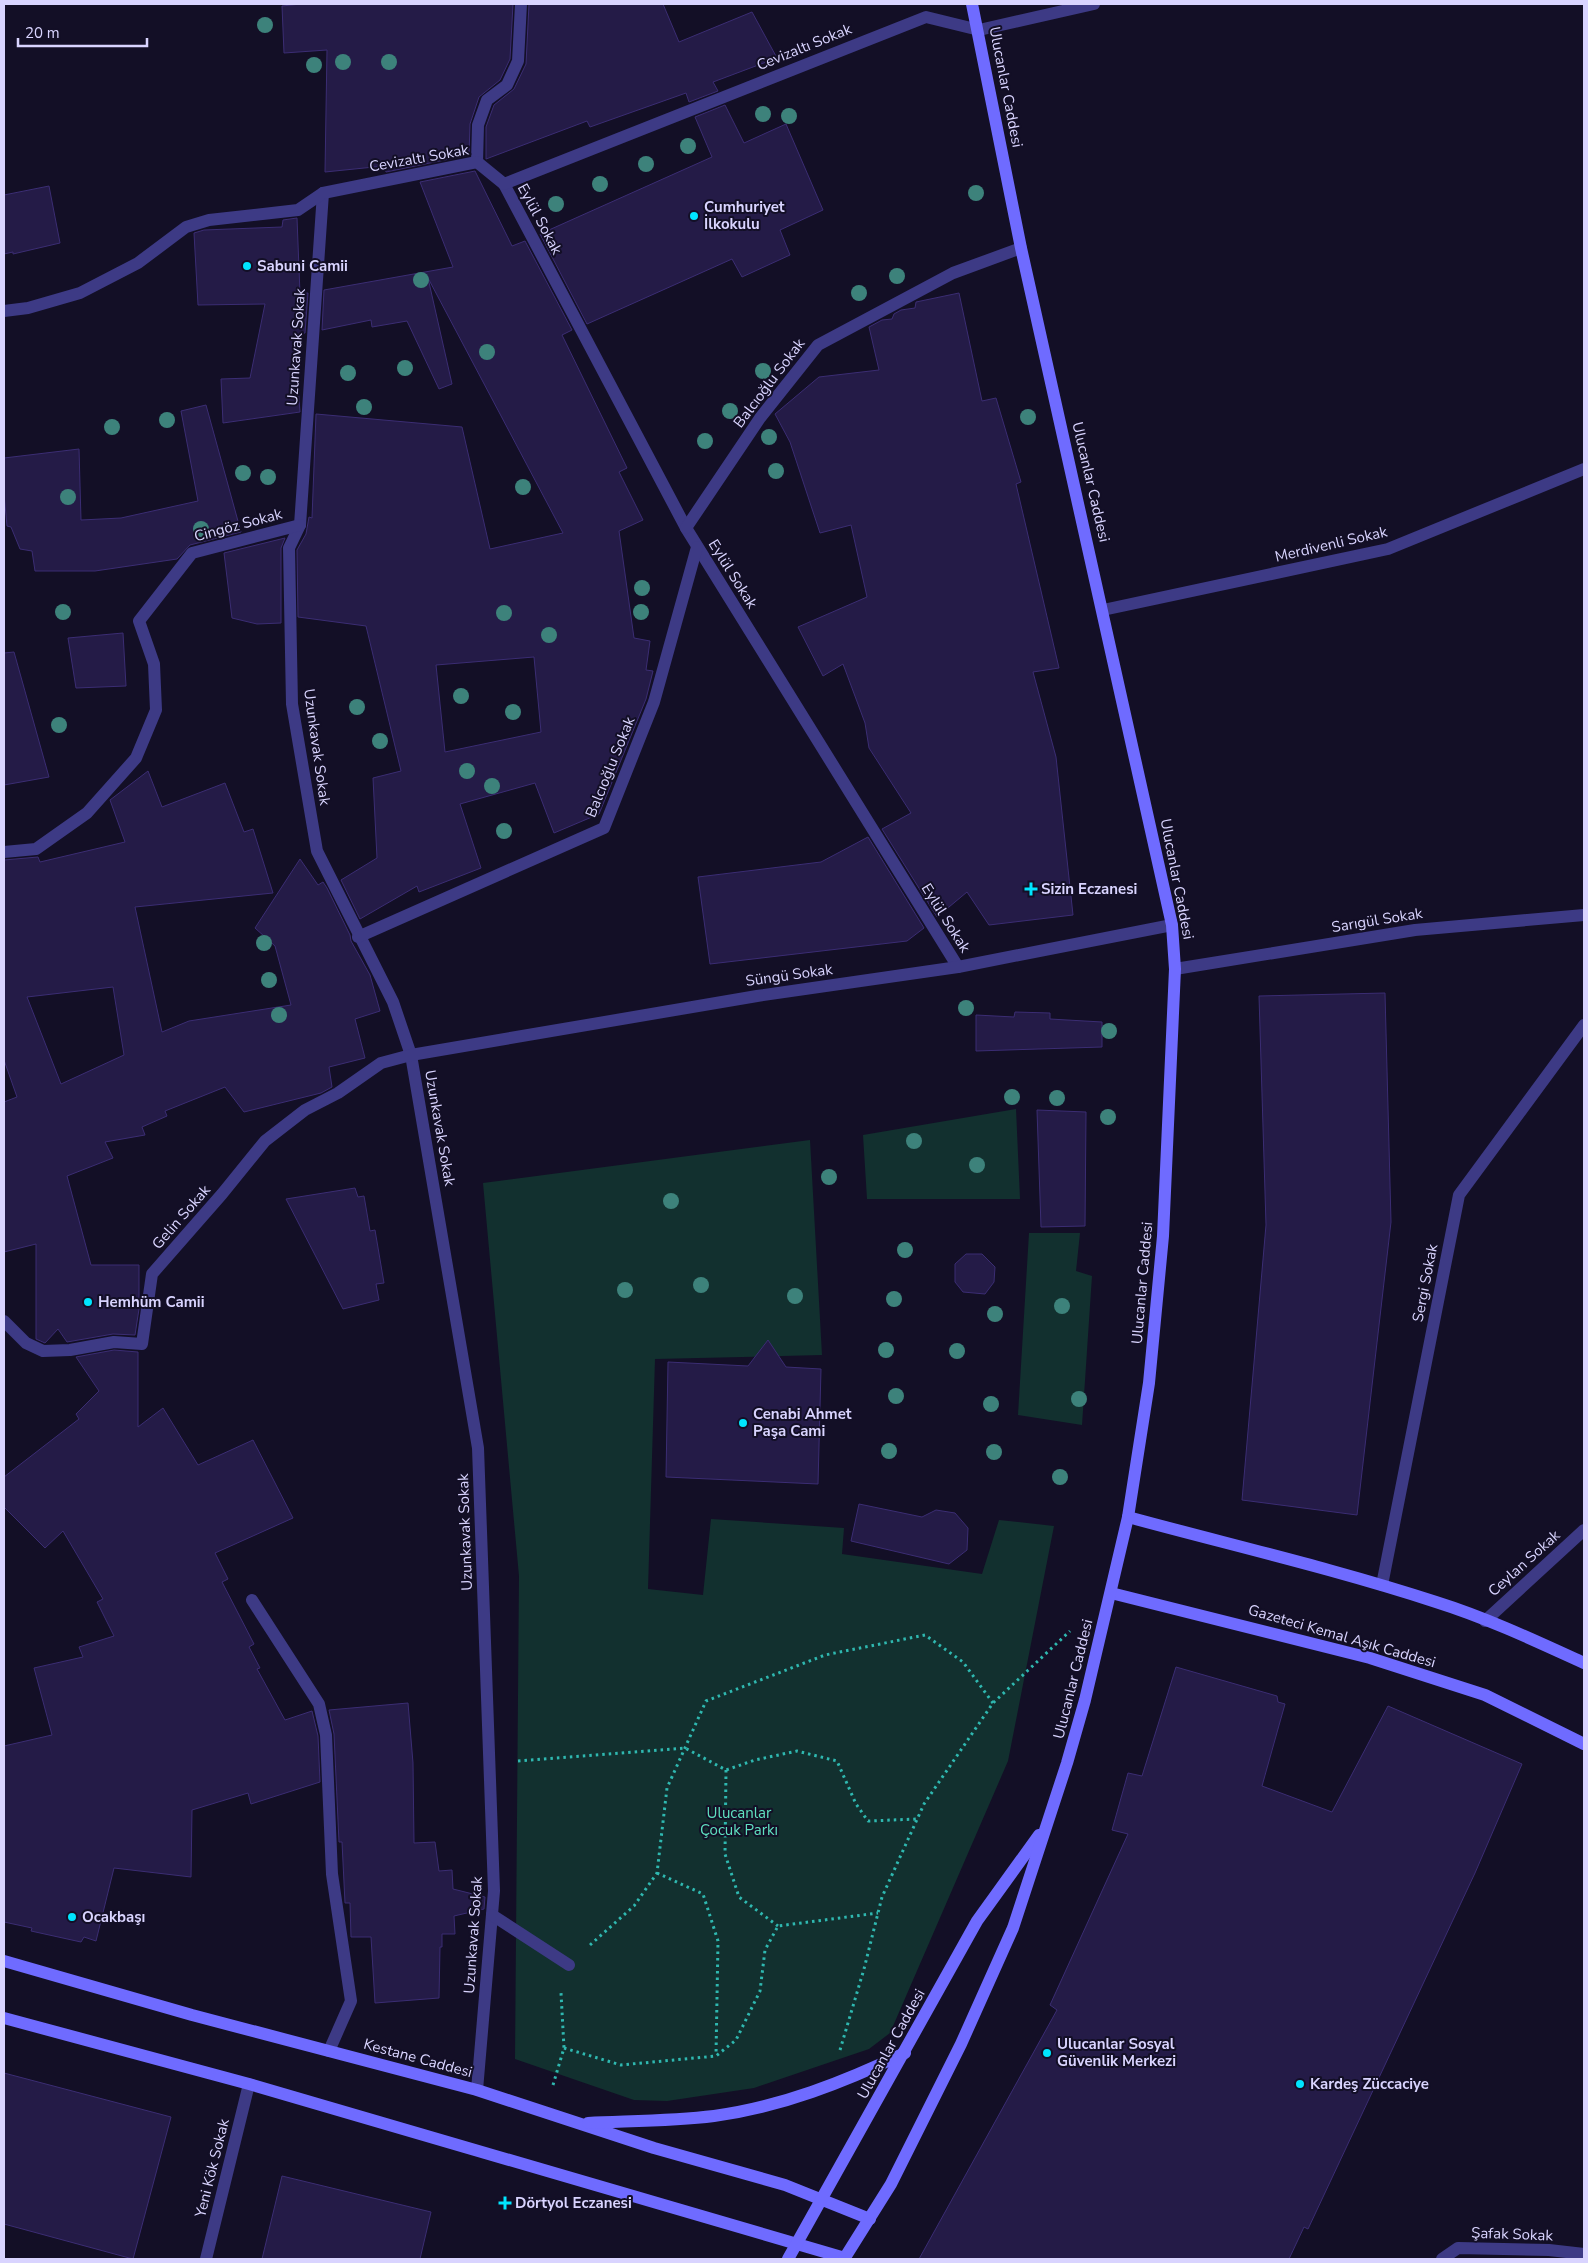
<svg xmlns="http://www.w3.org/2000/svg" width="1588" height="2263" font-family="'Nunito Sans',sans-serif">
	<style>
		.green { fill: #12302f }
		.building { fill: #241b47; stroke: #3b2d73; fill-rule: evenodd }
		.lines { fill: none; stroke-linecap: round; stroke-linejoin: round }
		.path { stroke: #2fb8b0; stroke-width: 3; stroke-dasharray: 2.5 4; stroke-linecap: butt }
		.street { stroke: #3d3a85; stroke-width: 12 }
		.secondary { stroke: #6f6bff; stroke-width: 12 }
		.tree { fill: #3d827b }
		.poi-dot { fill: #00e5ff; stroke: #130f26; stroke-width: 2 }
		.labels { text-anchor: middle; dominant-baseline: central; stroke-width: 4; stroke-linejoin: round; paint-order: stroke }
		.street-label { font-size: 15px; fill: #d9d4ff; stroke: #130f26 }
		.poi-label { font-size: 15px; font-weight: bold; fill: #d9d4ff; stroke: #130f26; text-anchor: start }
		.park-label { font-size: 15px; fill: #5fe0c0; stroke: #130f26 }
	</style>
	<rect width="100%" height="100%" fill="#130f26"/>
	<g class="green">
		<polygon points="1016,1109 1020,1199 867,1199 863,1135"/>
		<polygon points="810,1140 822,1355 655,1359 648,1589 703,1595 711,1519 844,1528 842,1554 982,1574 999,1520 1054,1526 1008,1761 890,2033 869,2049 754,2088 667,2101 634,2100 515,2059 519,1576 483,1183"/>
		<polygon points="1029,1233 1080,1233 1076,1271 1092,1276 1082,1425 1018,1415"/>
	</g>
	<g class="building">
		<polygon points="301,4 513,4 510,59 500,80 479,97 470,124 469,155 386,172 384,166 325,172 327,50 284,53 282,6"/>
		<polygon points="529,4 663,4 679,42 752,12 777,58 713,82 718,91 689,102 686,93 590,127 587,121 486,159 486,127 494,105 514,89 526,64"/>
		<polygon points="725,105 744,143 786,124 823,210 780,230 790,255 742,277 732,259 587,324 540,234 712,157 695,117"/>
		<path d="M475 171 512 246 525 241 572 330 562 335 627 468 619 472 643 520 619 531 634 638 650 641 646 670 653 671 646 699 599 814 554 833 535 783 460 804 481 868 419 892 417 886 360 919 341 880 377 858 373 778 401 771 366 626 298 617 297 550 306 534 309 517 312 518 316 414 462 427 490 549 563 533 428 278 452 384 439 389 407 321 372 327 371 320 322 330 324 290 453 267 420 182ZM534 657 541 732 445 752 436 665Z"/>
		<polygon points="49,186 60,243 13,254 13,252 4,254 4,195"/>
		<polygon points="297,218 300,294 308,293 305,333 294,335 300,412 223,423 221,379 250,378 265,304 198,305 194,233 204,230 282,227 283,220"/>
		<polygon points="959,293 982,401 996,398 1021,482 1016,484 1059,668 1033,672 1056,757 1073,915 989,925 967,892 937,917 882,829 911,813 869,748 865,723 843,664 823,676 798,627 867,597 851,525 820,533 790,442 775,414 819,377 879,370 869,327 882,320 892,319 894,314 901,310 915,308 916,302"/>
		<polygon points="206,405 241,532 190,545 177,559 95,571 35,571 32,551 20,549 11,527 7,526 4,494 4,458 79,449 81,520 121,518 198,501 181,411"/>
		<polygon points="285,538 281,548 281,623 257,624 232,618 224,553"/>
		<polygon points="123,633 126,686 76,688 68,638"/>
		<polygon points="14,652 49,777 4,785 4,653"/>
		<path d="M148 771 162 807 225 783 244 832 253 829 273 893 135 907 162 1032 189 1021 291 1005 275 946 255 928 300 859 318 885 323 882 327 888 350 935 351 941 370 975 380 1011 355 1019 365 1058 329 1067 332 1087 321 1093 244 1112 225 1087 165 1111 167 1116 142 1127 145 1135 105 1142 113 1158 67 1176 91 1265H139V1309L135 1335 113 1334 67 1342 58 1329 45 1343 36 1339V1244L4 1252V1102L17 1097 4 1060V860L38 857 40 862 125 842 110 800ZM113 987 124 1055 61 1084 27 997Z"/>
		<polygon points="868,837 924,928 907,941 710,964 698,877 821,862"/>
		<polygon points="1385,993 1391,1222 1357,1515 1242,1500 1266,1225 1259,996"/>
		<polygon points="1015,1012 1050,1013 1050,1019 1102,1022 1102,1047 976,1051 976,1015 1014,1017"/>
		<polygon points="1037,1110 1086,1112 1085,1226 1041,1227"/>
		<polygon points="355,1188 358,1197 364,1196 370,1231 375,1230 384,1283 376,1284 379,1300 343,1309 286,1199"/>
		<polygon points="966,1254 982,1254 995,1267 994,1282 985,1294 963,1292 955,1282 955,1264"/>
		<polygon points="768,1340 786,1367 821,1369 818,1484 666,1477 668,1362 748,1366"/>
		<polygon points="114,1350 138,1352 138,1427 163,1408 198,1465 253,1440 293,1518 215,1553 228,1579 222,1582 254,1644 249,1647 260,1668 257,1669 285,1720 312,1711 318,1736 320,1782 251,1804 248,1793 192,1810 191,1877 114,1868 96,1941 84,1937 81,1942 31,1931 32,1928 4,1922 4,1746 52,1735 34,1668 83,1657 79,1647 114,1636 97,1602 103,1599 63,1531 45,1548 4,1507 4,1477 79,1419 76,1414 99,1391 76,1357"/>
		<polygon points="859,1504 922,1517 936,1510 955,1513 968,1528 967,1550 949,1564 851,1541"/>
		<polygon points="1176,1667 1277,1696 1278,1702 1285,1704 1262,1786 1332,1812 1388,1706 1522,1764 1475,1873 1308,2229 1304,2227 1289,2259 919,2259 1057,2010 1050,2005 1128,1834 1112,1830 1128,1773 1142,1776"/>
		<polygon points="408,1703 413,1763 414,1843 435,1842 439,1871 452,1870 453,1889 485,1897 484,1909 454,1916 455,1934 442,1934 442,1947 440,1947 439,1998 375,2003 371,1937 351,1937 350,1903 345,1903 342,1842 339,1842 334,1734 329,1710"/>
		<polygon points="4,2073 171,2117 133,2259 4,2224"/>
		<polygon points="282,2176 431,2212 420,2259 262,2259"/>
	</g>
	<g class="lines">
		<g class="path">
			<polyline points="518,1761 685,1748 726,1770 755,1760 797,1751 837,1761 856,1804 868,1821 917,1819"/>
			<polyline points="726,1770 725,1854 739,1897 778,1926"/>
			<polyline points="657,1873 703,1894 718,1941 716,2055"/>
			<polyline points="590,1945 634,1906 657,1873 667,1788 706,1701 825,1655 925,1635 963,1662 993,1703"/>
			<polyline points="564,2048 621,2065 716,2056 736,2040 760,1991 765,1950 778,1926 878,1913"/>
			<polyline points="840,2050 864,1969 882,1897 924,1804 993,1703 1070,1631"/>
			<polyline points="553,2085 564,2048 561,1993"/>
		</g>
		<g class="street">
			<polyline points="477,162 478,125 487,100 507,85 518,61 521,4"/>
			<polyline points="504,184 686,528 958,967"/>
			<polyline points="323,193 300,525 289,548 292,704 317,851 393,1002 411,1055 478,1448 494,1891 477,2090"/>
			<polyline points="4,311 28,308 80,293 138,263 186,227 209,220 298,210 323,193 477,162 504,184 926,17 979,30 1094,4"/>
			<polyline points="686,528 760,418 818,345 953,273 1021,248"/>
			<polyline points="1103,610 1388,549 1584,469"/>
			<polyline points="4,852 36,849 87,813 136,758 156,710 154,664 139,621 192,553 300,525"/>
			<polyline points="358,937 604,828 654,702 697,547"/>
			<polyline points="1175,969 1415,930 1584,915"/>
			<polyline points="4,1321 26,1343 43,1351 70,1350 114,1342 142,1344 152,1274 222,1194 265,1141 305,1110 338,1093 381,1063 411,1055 757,996 958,967 1172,925"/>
			<polyline points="1382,1585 1459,1195 1584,1025"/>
			<polyline points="252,1600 319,1704 326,1735 332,1874 351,2001 329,2051"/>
			<polyline points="1485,1621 1584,1530"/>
			<polyline points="492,1915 569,1965"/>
			<polyline points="206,2259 249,2084"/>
			<polyline points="1442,2259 1458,2248 1549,2250 1584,2254"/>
		</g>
		<g class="secondary">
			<path d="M1128 1517C1231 1545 1335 1569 1436 1602 1487 1618 1536 1641 1584 1663"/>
			<polyline points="1111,1593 1370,1658 1485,1695 1584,1744"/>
			<polyline points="4,1961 192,2015 477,2090 654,2148 785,2185 870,2219"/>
			<polyline points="4,2018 249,2084 845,2258"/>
			<path d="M588 2123C630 2121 672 2121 714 2116 781 2107 844 2082 905 2053"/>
			<polyline points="788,2259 977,1921 1039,1835"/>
			<polyline points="844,2259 891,2184 961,2044 1013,1928 1067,1763 1085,1700 1128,1517 1149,1383 1163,1236 1175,969 1172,925 1021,248 972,4"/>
		</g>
	</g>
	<g class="tree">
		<circle cx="265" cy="25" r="8"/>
		<circle cx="343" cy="62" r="8"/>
		<circle cx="389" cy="62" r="8"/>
		<circle cx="314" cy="65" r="8"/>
		<circle cx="763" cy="114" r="8"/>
		<circle cx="789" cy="116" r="8"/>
		<circle cx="688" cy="146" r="8"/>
		<circle cx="646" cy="164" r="8"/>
		<circle cx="600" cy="184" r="8"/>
		<circle cx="976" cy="193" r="8"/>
		<circle cx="556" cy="204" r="8"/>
		<circle cx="897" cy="276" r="8"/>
		<circle cx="421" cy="280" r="8"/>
		<circle cx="859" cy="293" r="8"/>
		<circle cx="487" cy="352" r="8"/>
		<circle cx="405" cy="368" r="8"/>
		<circle cx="763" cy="371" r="8"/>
		<circle cx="348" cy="373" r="8"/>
		<circle cx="364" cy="407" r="8"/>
		<circle cx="730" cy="411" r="8"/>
		<circle cx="1028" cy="417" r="8"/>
		<circle cx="167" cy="420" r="8"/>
		<circle cx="112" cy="427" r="8"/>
		<circle cx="769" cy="437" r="8"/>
		<circle cx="705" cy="441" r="8"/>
		<circle cx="776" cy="471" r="8"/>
		<circle cx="243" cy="473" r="8"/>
		<circle cx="268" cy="477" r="8"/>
		<circle cx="523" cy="487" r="8"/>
		<circle cx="68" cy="497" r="8"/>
		<circle cx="201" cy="529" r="8"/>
		<circle cx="642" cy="588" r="8"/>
		<circle cx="63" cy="612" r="8"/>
		<circle cx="641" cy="612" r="8"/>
		<circle cx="504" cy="613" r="8"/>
		<circle cx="549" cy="635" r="8"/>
		<circle cx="461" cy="696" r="8"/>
		<circle cx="357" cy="707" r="8"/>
		<circle cx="513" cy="712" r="8"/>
		<circle cx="59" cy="725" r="8"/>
		<circle cx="380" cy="741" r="8"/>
		<circle cx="467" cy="771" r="8"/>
		<circle cx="492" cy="786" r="8"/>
		<circle cx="504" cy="831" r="8"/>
		<circle cx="264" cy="943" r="8"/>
		<circle cx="269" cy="980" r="8"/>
		<circle cx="966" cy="1008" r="8"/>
		<circle cx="279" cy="1015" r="8"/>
		<circle cx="1109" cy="1031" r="8"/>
		<circle cx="1012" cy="1097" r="8"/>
		<circle cx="1057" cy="1098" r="8"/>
		<circle cx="1108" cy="1117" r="8"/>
		<circle cx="914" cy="1141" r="8"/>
		<circle cx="977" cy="1165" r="8"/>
		<circle cx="829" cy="1177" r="8"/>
		<circle cx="671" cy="1201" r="8"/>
		<circle cx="905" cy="1250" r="8"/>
		<circle cx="701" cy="1285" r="8"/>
		<circle cx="625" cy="1290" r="8"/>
		<circle cx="795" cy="1296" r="8"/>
		<circle cx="894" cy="1299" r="8"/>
		<circle cx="1062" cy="1306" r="8"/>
		<circle cx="995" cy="1314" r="8"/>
		<circle cx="886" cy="1350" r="8"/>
		<circle cx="957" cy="1351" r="8"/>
		<circle cx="896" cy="1396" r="8"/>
		<circle cx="1079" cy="1399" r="8"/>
		<circle cx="991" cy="1404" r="8"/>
		<circle cx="889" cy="1451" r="8"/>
		<circle cx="994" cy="1452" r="8"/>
		<circle cx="1060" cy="1477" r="8"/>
	</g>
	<g class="poi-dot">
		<circle cx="694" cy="216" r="5"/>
		<circle cx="247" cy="266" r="5"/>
		<path d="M1028.5 881.5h5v5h5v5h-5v5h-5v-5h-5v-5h5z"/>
		<circle cx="88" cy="1302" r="5"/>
		<circle cx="743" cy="1423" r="5"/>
		<circle cx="72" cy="1917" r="5"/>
		<circle cx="1047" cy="2053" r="5"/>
		<circle cx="1300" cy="2084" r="5"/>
		<path d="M502.5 2195.5h5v5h5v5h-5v5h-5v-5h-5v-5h5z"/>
	</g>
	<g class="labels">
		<g class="street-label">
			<text transform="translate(804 47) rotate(-22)">Cevizaltı Sokak</text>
			<text transform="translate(1006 87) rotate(79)">Ulucanlar Caddesi</text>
			<text transform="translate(419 158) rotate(-10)">Cevizaltı Sokak</text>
			<text transform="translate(540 219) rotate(62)">Eylül Sokak</text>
			<text transform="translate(296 347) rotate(-86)">Uzunkavak Sokak</text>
			<text transform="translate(769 383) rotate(-53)">Balcıoğlu Sokak</text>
			<text transform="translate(1091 482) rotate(77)">Ulucanlar Caddesi</text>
			<text transform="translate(238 525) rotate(-15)">Cingöz Sokak</text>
			<text transform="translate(1331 544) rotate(-13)">Merdivenli Sokak</text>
			<text transform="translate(733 574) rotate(58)">Eylül Sokak</text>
			<text transform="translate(317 747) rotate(82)">Uzunkavak Sokak</text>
			<text transform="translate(610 767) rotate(-68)">Balcıoğlu Sokak</text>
			<text transform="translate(1177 879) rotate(79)">Ulucanlar Caddesi</text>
			<text transform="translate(946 918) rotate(58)">Eylül Sokak</text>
			<text transform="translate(1377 920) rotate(-9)">Sarıgül Sokak</text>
			<text transform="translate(789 975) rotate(-8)">Süngü Sokak</text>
			<text transform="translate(440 1128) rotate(80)">Uzunkavak Sokak</text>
			<text transform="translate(181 1217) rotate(-49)">Gelin Sokak</text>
			<text transform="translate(1142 1283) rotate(-85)">Ulucanlar Caddesi</text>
			<text transform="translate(1425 1283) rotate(-79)">Sergi Sokak</text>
			<text transform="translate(465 1532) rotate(-92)">Uzunkavak Sokak</text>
			<text transform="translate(1524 1563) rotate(-42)">Ceylan Sokak</text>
			<text transform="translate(1342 1636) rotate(16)">Gazeteci Kemal Aşık Caddesi</text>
			<text transform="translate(1073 1679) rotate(-76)">Ulucanlar Caddesi</text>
			<text transform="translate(473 1935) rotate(-86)">Uzunkavak Sokak</text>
			<text transform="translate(891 2044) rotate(-61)">Ulucanlar Caddesi</text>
			<text transform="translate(418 2058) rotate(15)">Kestane Caddesi</text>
			<text transform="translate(212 2168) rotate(-76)">Yeni Kök Sokak</text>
			<text transform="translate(1512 2234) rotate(2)">Şafak Sokak</text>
		</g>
		<g class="poi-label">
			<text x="704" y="207">Cumhuriyet<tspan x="704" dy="17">İlkokulu</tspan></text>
			<text x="257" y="266">Sabuni Camii</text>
			<text x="1041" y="889">Sizin Eczanesi</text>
			<text x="98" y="1302">Hemhüm Camii</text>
			<text x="753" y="1414">Cenabi Ahmet<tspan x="753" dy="17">Paşa Cami</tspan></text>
			<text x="82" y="1917">Ocakbaşı</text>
			<text x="1057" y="2044">Ulucanlar Sosyal<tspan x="1057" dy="17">Güvenlik Merkezi</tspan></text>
			<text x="1310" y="2084">Kardeş Züccaciye</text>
			<text x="515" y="2203">Dörtyol Eczanesi</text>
		</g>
		<g class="park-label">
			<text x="739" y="1813">Ulucanlar<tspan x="739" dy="17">Çocuk Parkı</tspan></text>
		</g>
	</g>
	<rect width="1588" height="2263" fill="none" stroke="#d9d4ff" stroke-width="10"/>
	<path d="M18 38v8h129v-8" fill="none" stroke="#d9d4ff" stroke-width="2.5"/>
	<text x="25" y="38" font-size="15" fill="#d9d4ff" stroke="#130f26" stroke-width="4" paint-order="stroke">20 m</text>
</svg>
